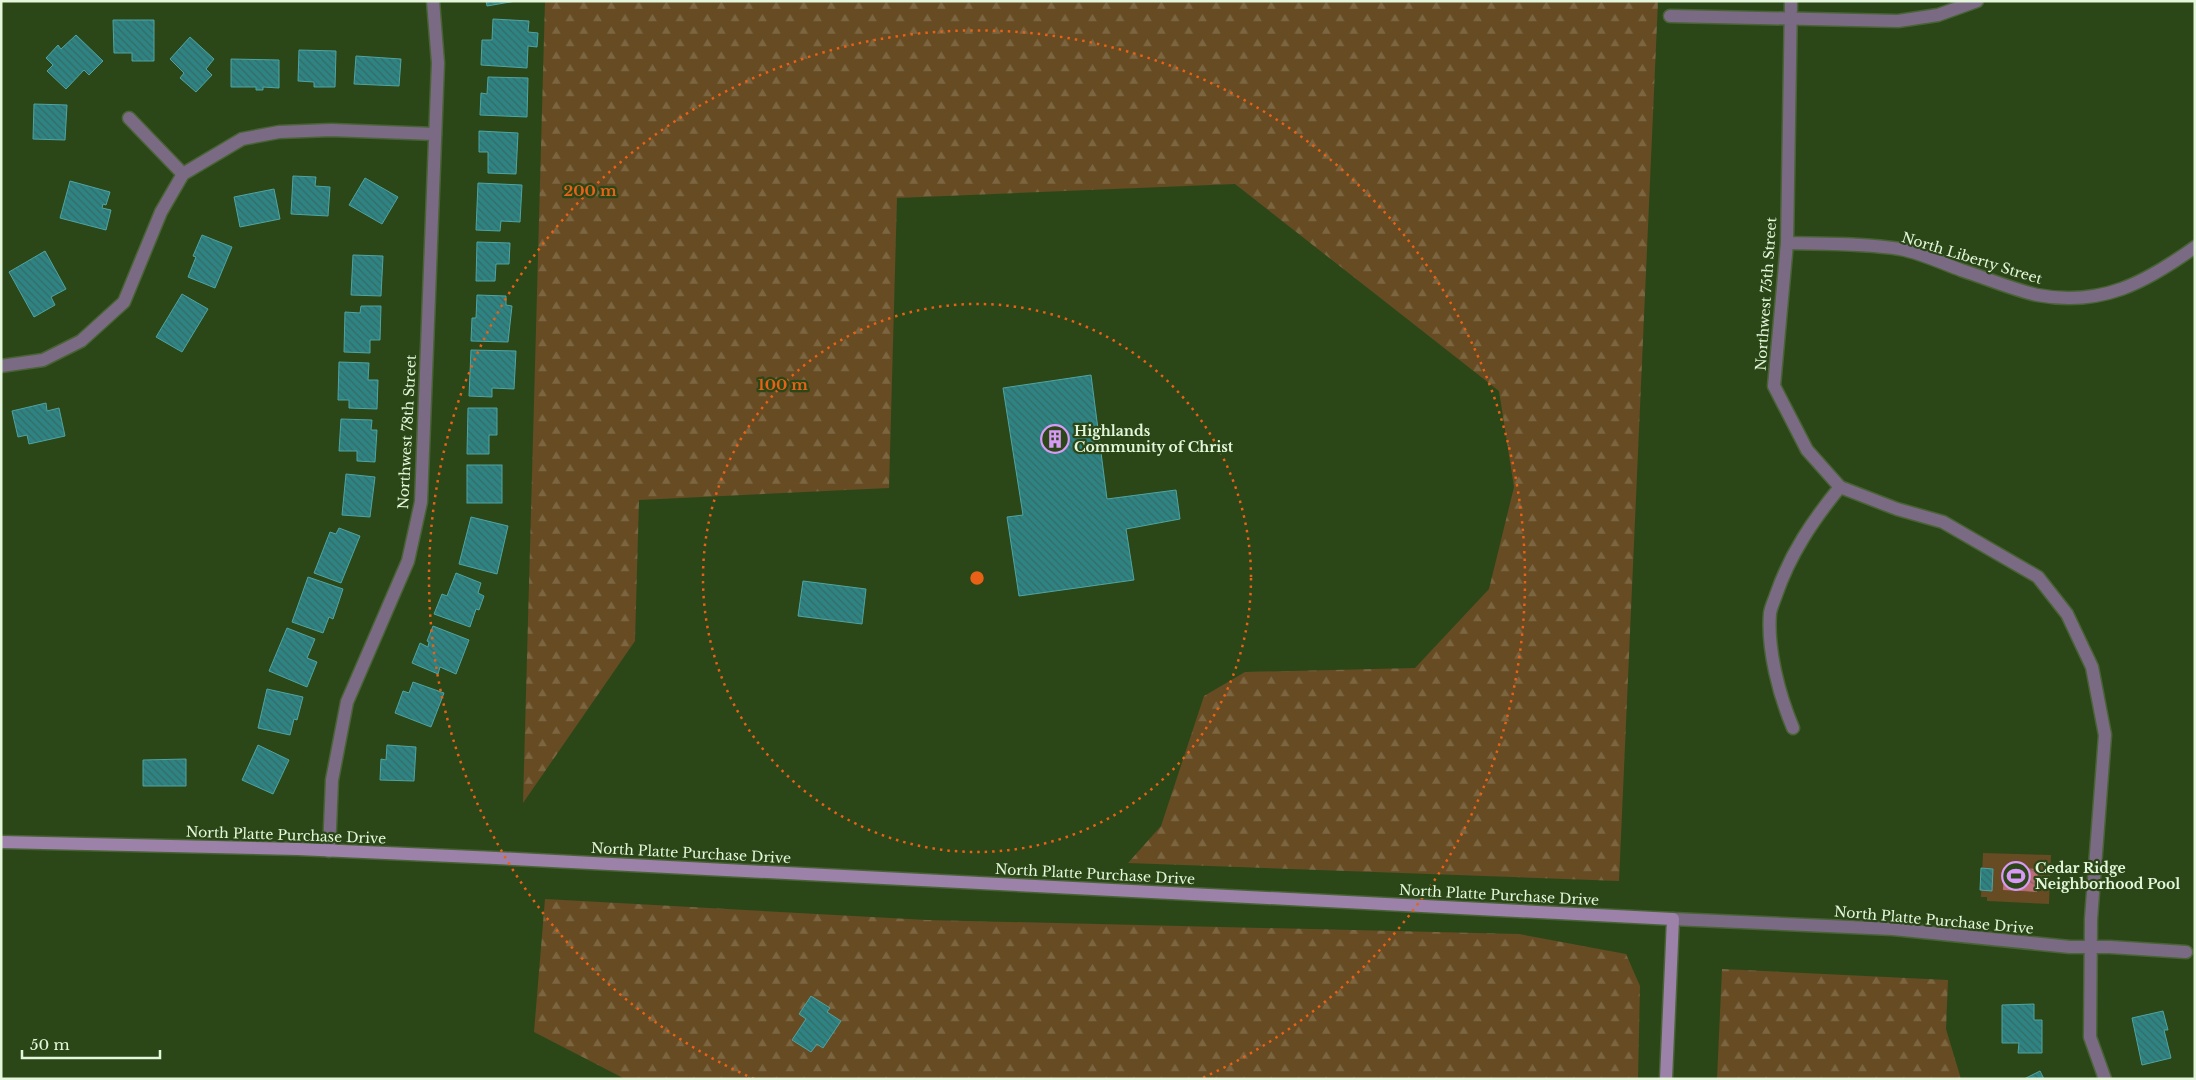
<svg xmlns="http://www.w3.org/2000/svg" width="2196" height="1080" font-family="'Libre Baskerville',serif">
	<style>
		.green { fill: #664b23 }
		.forest { fill: url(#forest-firs) }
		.water { fill: url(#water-waves) }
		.building { fill: url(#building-back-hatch); stroke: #50a4a3 }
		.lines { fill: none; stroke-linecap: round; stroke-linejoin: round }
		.street-casing { stroke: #496336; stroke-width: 15 }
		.secondary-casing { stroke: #496336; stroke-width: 15 }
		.street { stroke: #7b6a83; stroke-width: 12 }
		.secondary { stroke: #9c81a9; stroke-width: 12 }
		.ring { fill: none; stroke: #e86116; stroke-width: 2.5; stroke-dasharray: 2.5 5 }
		.labels { text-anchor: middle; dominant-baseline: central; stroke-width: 4.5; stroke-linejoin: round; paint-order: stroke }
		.street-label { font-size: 14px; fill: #e4f6db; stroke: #2b4717 }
		.poi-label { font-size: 14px; font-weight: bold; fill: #e4f6db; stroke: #2b4717; text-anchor: start }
		.centre { fill: #e86116; stroke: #2b4717; stroke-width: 2.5 }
		.ring-label { font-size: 15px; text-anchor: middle; font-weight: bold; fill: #e86116; stroke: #2b4717; stroke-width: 4.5; stroke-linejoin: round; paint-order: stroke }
	</style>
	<defs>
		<pattern id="forest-firs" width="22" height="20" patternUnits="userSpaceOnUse" patternTransform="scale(1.25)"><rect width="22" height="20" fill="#664b23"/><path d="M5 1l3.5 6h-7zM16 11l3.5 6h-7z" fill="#7c6642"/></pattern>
		<pattern id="water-waves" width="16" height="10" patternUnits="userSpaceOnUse" patternTransform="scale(1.25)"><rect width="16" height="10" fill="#ba6e75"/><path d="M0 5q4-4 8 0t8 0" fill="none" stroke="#916163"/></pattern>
		<pattern id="building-back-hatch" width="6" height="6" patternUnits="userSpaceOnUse" patternTransform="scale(1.25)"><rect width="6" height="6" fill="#2d8483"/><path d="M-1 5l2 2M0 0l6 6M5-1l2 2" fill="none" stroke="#376a66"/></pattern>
	</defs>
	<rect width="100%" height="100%" fill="#2b4717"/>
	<polygon class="green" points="1983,853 2051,855 2049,904 1987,901 1987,897 1981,897"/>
	<g class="forest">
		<polygon points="545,1 1658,1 1619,881 1128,863 1161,826 1204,696 1245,672 1415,668 1489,589 1514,487 1499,391 1235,184 897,198 889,488 639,500 635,641 523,803"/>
		<polygon points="545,899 927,920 1519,934 1626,954 1640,986 1638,1079 625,1079 534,1032"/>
		<polygon points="1722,969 1948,980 1946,1029 1961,1079 1717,1079"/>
	</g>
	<polygon class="water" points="2004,867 2038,869 2037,892 2003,890"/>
	<g class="building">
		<polygon points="486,1 516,1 487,6"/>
		<polygon points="493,19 529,21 528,32 538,33 537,47 528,46 527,68 481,65 482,40 492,40"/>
		<polygon points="113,20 154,20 154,61 132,61 132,53 114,53"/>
		<polygon points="76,35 103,61 89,75 84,70 66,89 47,71 53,65 46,58 58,45 61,49"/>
		<polygon points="190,37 214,59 206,69 212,75 196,92 180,78 184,73 170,59"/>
		<polygon points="299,50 336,51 335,87 314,87 314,82 298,81"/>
		<polygon points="356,56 401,59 399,86 354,84"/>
		<polygon points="231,59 279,60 279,88 263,87 263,90 256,90 256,87 231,87"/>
		<polygon points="488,77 528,78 527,117 480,115 481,93 487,94"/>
		<polygon points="34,104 67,105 65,140 33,139"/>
		<polygon points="479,131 518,133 516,174 488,173 488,152 479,152"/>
		<polygon points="293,176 316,177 315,186 330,187 328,216 291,214"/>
		<polygon points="365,178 398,197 382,224 349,205"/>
		<polygon points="70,181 110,192 106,205 103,204 102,208 111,210 106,230 60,218"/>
		<polygon points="478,183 522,185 520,222 501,221 500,231 476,230"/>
		<polygon points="274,189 280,219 240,227 234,197"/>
		<polygon points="202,235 232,247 215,288 188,277 196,257 193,256"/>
		<polygon points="477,242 510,243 509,264 496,264 495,281 476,281"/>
		<polygon points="45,251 66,289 51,297 55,305 34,317 9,272"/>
		<polygon points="353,255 383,256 381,296 351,295"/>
		<polygon points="182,294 208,309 182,352 156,337"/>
		<polygon points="477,295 506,296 506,305 512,306 508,342 471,341 472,318 476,318"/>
		<polygon points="361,306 381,306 380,340 370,340 370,353 344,352 345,312 360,313"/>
		<polygon points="471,350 516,351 514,389 492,388 492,397 469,396"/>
		<polygon points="339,362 369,363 368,380 378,380 377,409 349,408 349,400 338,400"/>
		<polygon points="1091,375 1107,499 1176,490 1180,519 1126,529 1134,580 1019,596 1007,517 1023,515 1003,388"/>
		<polygon points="46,403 47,411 59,408 65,436 29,444 27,435 18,437 12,411"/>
		<polygon points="468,408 497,408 497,435 489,435 489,454 467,454"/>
		<polygon points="341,419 372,420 371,430 377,430 375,462 357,461 357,451 339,451"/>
		<rect x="467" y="465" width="35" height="38"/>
		<polygon points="346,474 375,477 370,517 342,515"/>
		<polygon points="471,517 508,526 497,574 459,564"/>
		<polygon points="339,528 360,536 341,583 314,573 330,532 336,534"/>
		<polygon points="456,573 481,583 478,593 484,596 479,610 476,609 470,627 434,614 442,594 447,596"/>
		<polygon points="308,577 343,589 333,619 329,617 323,633 292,622"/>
		<polygon points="803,581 866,589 862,624 798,616"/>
		<polygon points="433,626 469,640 456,674 440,667 438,674 412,663 420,643 428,647 429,642 427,641"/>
		<polygon points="287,628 315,639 307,658 317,662 307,687 269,671"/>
		<polygon points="413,682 444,693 431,727 395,713 403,691 409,693"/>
		<polygon points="267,689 303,697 297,720 294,719 290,735 258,728"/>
		<polygon points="258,745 289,760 273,794 242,780"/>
		<polygon points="387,745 416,747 414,781 380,780 381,759 386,760"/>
		<polygon points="186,759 186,786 143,786 143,760"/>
		<polygon points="1981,868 1993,869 1992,891 1980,890"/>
		<polygon points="811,996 830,1008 827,1012 841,1021 823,1048 817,1044 811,1052 792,1040 806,1019 799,1014"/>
		<polygon points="2034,1004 2034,1020 2042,1020 2042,1053 2018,1053 2019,1043 2002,1043 2002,1005"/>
		<polygon points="2163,1011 2168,1030 2164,1030 2171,1058 2142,1065 2132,1018"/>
		<polygon points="2040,1071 2044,1079 2024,1079"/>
	</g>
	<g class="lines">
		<defs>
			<g id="street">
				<polyline points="1791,1 1787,243 1774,386 1807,450 1840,487 1897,509 1943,522 2038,577 2067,614 2092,667 2105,735 2091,919 2090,1037 2105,1079"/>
				<polyline points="1670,16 1898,21 1938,15 1977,1"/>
				<polyline points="129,118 183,174"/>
				<path d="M1787 243C1824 244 1863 243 1900 249 1921 253 1942 263 1961 270 1986 278 2011 289 2037 295 2101 307 2145 283 2195 247"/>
				<polyline points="1,366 43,360 81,341 124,302 161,212 183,174 242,139 279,132 331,130 435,134"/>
				<path d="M1793 728C1779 695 1767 649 1770 613 1771 607 1774 601 1776 595 1790 554 1813 520 1840 487"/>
				<polyline points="329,851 332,780 347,702 408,561 421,502 438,63 433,1"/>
				<polyline points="1673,919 1893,929 2070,947 2110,947 2186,952"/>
			</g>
			<polyline id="secondary" points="1,842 298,849 496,858 1673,919 1666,1079"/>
		</defs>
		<use href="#street" class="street-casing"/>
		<use href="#secondary" class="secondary-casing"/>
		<use href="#street" class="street"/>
		<use href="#secondary" class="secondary"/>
	</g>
	<g class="ring">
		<circle cx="977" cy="578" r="274"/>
		<path d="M754 1079A548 548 0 1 1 1200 1079"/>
	</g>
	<defs>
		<symbol id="building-ring" viewBox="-11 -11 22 22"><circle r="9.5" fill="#2b4717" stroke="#d99af7" stroke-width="1.5"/><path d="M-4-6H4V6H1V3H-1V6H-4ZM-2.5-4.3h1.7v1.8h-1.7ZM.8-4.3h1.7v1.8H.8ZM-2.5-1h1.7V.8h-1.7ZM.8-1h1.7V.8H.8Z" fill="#d99af7"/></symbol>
		<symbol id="stadium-ring" viewBox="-11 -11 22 22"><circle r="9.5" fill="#2b4717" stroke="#d99af7" stroke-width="1.5"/><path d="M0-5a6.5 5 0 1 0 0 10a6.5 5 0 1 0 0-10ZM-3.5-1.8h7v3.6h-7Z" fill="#d99af7"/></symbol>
	</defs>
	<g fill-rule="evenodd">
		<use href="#building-ring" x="1039" y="423" width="32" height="32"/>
		<use href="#stadium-ring" x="2000" y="860" width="32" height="32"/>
	</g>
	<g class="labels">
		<g class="street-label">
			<text transform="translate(1972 258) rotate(17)">North Liberty Street</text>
			<text transform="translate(1766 294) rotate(-86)">Northwest 75th Street</text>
			<text transform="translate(407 432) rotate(-87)">Northwest 78th Street</text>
			<text transform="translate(286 835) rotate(2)">North Platte Purchase Drive</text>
			<text transform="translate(691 853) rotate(3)">North Platte Purchase Drive</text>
			<text transform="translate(1095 874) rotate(3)">North Platte Purchase Drive</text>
			<text transform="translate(1499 895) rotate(3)">North Platte Purchase Drive</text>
			<text transform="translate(1934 920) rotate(5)">North Platte Purchase Drive</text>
		</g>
		<g class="poi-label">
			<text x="1074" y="431">Highlands<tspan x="1074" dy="16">Community of Christ</tspan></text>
			<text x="2035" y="868">Cedar Ridge<tspan x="2035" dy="16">Neighborhood Pool</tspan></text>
		</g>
	</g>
	<circle cx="977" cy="578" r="8" class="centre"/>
	<g class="ring-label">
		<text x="590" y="196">200 m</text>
		<text x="783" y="390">100 m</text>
	</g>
	<rect width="2196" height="1080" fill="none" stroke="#e4f6db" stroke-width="5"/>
	<path d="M22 1050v8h138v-8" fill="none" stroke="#e4f6db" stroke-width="2.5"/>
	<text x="30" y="1050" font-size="15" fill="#e4f6db" stroke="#2b4717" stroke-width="4" paint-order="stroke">50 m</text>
</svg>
